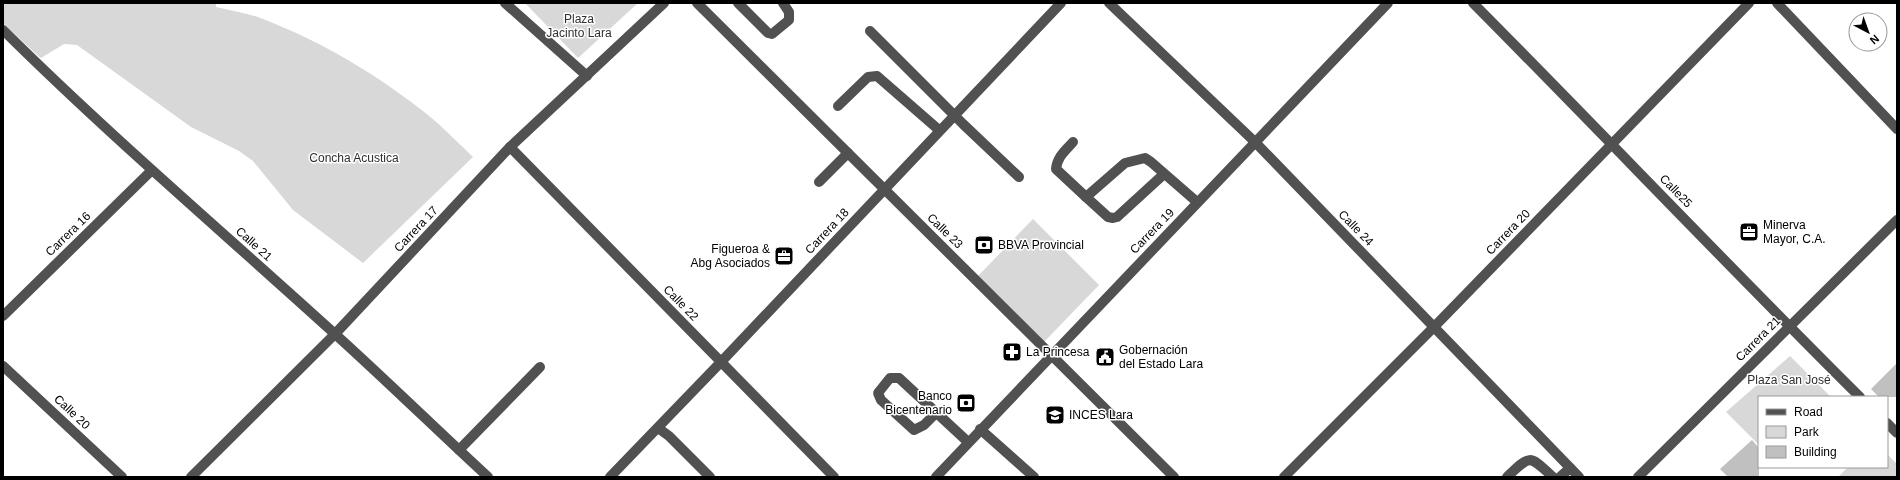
<svg xmlns="http://www.w3.org/2000/svg" width="1900" height="480" font-family="Helvetica,sans-serif">
	<style>
		.green { fill: #d8d8d8 }
		.building { fill: #c0c0c0 }
		.lines { fill: none; stroke-linecap: round; stroke-linejoin: round }
		.minor { stroke: #515151; stroke-width: 10 }
		.labels { text-anchor: middle; dominant-baseline: central; stroke-width: 3; stroke-linejoin: round; paint-order: stroke }
		.park-label { font-size: 12px; fill: #2f2f2f; stroke: #fff }
		.street-label { font-size: 12px; fill: #000; stroke: #fff }
		.poi-label { font-size: 12px; fill: #000; stroke: #fff; text-anchor: start }
	</style>
	<rect width="100%" height="100%" fill="#fff"/>
	<g class="green">
		<path d="M3 3H216V7C232 11 248 13 263 19 323 42 379 76 428 115 444 128 458 143 473 157L363 263 293 210 253 161 239 151 191 127 77 45 64 44 41 58 36 54 3 23Z"/>
		<polygon points="525,3 638,3 578,58"/>
		<polygon points="1033,219 1099,285 1044,342 978,276"/>
		<polygon points="1790,356 1831,397 1759,397 1759,445 1726,412"/>
		<polygon points="1887,454 1897,464 1897,477 1838,477 1848,467 1887,467"/>
	</g>
	<g class="building">
		<polygon points="1897,363 1897,397 1879,397 1871,389"/>
		<polygon points="1752,440 1759,448 1759,477 1728,477 1720,469"/>
	</g>
	<g class="lines">
		<g class="minor">
			<polyline points="505,3 587,76"/>
			<polyline points="697,3 1174,477"/>
			<polyline points="738,3 768,33 772,34 789,20 789,12 783,3"/>
			<polyline points="1109,3 1255,142 1579,477"/>
			<path d="M1473 3C1603 134 1729 267 1860 397"/>
			<polyline points="1777,3 1897,129"/>
			<path d="M3 30C110 136 224 233 335 334 387 381 437 430 488 477"/>
			<polyline points="870,31 963,124 1019,177"/>
			<polyline points="838,106 868,77 877,76 939,130"/>
			<path d="M1073 142C1065 151 1057 157 1056 169L1086 197"/>
			<polyline points="510,147 834,477"/>
			<polyline points="1164,174 1117,217 1113,218 1108,217 1086,197 1125,163 1145,158 1151,162 1197,202"/>
			<polyline points="819,182 848,153"/>
			<polyline points="3,316 151,171"/>
			<polyline points="3,366 122,477"/>
			<polyline points="936,413 924,425 914,430 881,400 878,393 890,378 899,378 968,442"/>
			<polyline points="1887,423 1897,433"/>
			<polyline points="658,428 669,436 710,477"/>
			<polyline points="980,429 1034,477"/>
			<polyline points="459,450 540,367"/>
			<polyline points="191,477 335,334 510,147 664,3"/>
			<polyline points="610,477 721,362 1061,3"/>
			<polyline points="936,477 1388,3"/>
			<polyline points="1284,477 1434,327 1749,3"/>
			<path d="M1507 477C1531 454 1529 455 1553 477"/>
			<polyline points="1560,477 1570,468"/>
			<polyline points="1638,477 1897,220"/>
		</g>
	</g>
	<defs>
		<symbol id="office-square" viewBox="-11 -11 22 22"><rect x="-9" y="-9" width="18" height="18" rx="4" fill="#000" stroke="#fff"/><path d="M-6-3h4V-5.5h4V-3h4V5H-6ZM-1-4.5V-3h2v-1.5ZM-6 0V1H6V0Z" fill="#fff"/></symbol>
		<symbol id="bank-square" viewBox="-11 -11 22 22"><rect x="-9" y="-9" width="18" height="18" rx="4" fill="#000" stroke="#fff"/><path d="M-6-4H6V4H-6ZM0-2.3a2.3 2.3 0 1 0 0 4.6a2.3 2.3 0 1 0 0-4.6Z" fill="#fff"/></symbol>
		<symbol id="pharmacy-square" viewBox="-11 -11 22 22"><rect x="-9" y="-9" width="18" height="18" rx="4" fill="#000" stroke="#fff"/><path d="M-2-6h4v4h4v4h-4v4h-4v-4h-4v-4h4Z" fill="#fff"/></symbol>
		<symbol id="civic-square" viewBox="-11 -11 22 22"><rect x="-9" y="-9" width="18" height="18" rx="4" fill="#000" stroke="#fff"/><path d="M-.6-6.5H3V-4.5H.6V-3L4-1V1h2V6H-6V1h2V-1L-.6-3ZM-1.2 2.5V6h2.4V2.5Z" fill="#fff"/></symbol>
		<symbol id="university-square" viewBox="-11 -11 22 22"><rect x="-9" y="-9" width="18" height="18" rx="4" fill="#000" stroke="#fff"/><path d="M0-5L7-2L0 1L-7-2ZM-4 1L0 2.5L4 1V4Q0 6-4 4Z" fill="#fff"/></symbol>
	</defs>
	<g fill-rule="evenodd">
		<use href="#office-square" x="1738" y="221" width="22" height="22"/>
		<use href="#bank-square" x="973" y="234" width="22" height="22"/>
		<use href="#office-square" x="773" y="245" width="22" height="22"/>
		<use href="#pharmacy-square" x="1001" y="341" width="22" height="22"/>
		<use href="#civic-square" x="1094" y="346" width="22" height="22"/>
		<use href="#bank-square" x="955" y="392" width="22" height="22"/>
		<use href="#university-square" x="1044" y="404" width="22" height="22"/>
	</g>
	<g class="labels">
		<g class="park-label">
			<text x="579" y="19">Plaza<tspan x="579" dy="14">Jacinto Lara</tspan></text>
			<text x="354" y="158">Concha Acustica</text>
			<text x="1789" y="380">Plaza San José</text>
		</g>
		<g class="street-label">
			<text transform="translate(1676 191) rotate(46)">Calle25</text>
			<text transform="translate(1356 228) rotate(46)">Calle 24</text>
			<text transform="translate(416 229) rotate(-47)">Carrera 17</text>
			<text transform="translate(827 231) rotate(-47)">Carrera 18</text>
			<text transform="translate(945 231) rotate(44)">Calle 23</text>
			<text transform="translate(1152 231) rotate(-46)">Carrera 19</text>
			<text transform="translate(1508 232) rotate(-46)">Carrera 20</text>
			<text transform="translate(68 234) rotate(-44)">Carrera 16</text>
			<text transform="translate(254 244) rotate(42)">Calle 21</text>
			<text transform="translate(681 303) rotate(46)">Calle 22</text>
			<text transform="translate(1758 339) rotate(-45)">Carrera 21</text>
			<text transform="translate(72 412) rotate(43)">Calle 20</text>
		</g>
		<g class="poi-label">
			<text x="1763" y="225">Minerva<tspan x="1763" dy="14">Mayor, C.A.</tspan></text>
			<text x="998" y="245">BBVA Provincial</text>
			<text x="770" y="249" text-anchor="end">Figueroa &amp;<tspan x="770" dy="14">Abg Asociados</tspan></text>
			<text x="1119" y="350">Gobernación<tspan x="1119" dy="14">del Estado Lara</tspan></text>
			<text x="1026" y="352">La Princesa</text>
			<text x="952" y="396" text-anchor="end">Banco<tspan x="952" dy="14">Bicentenario</tspan></text>
			<text x="1069" y="415">INCES Lara</text>
		</g>
	</g>
	<rect width="1900" height="480" fill="none" stroke="#000000" stroke-width="8"/>
	<rect x="1758" y="396" width="130" height="72" fill="#ffffff" stroke="#999999"/>
	<rect x="1766" y="409" width="20" height="6" fill="#515151" stroke="#999999"/>
	<text x="1794" y="416" font-size="12" fill="#000000">Road</text>
	<rect x="1766" y="426" width="20" height="12" fill="#d8d8d8" stroke="#999999"/>
	<text x="1794" y="436" font-size="12" fill="#000000">Park</text>
	<rect x="1766" y="446" width="20" height="12" fill="#c0c0c0" stroke="#999999"/>
	<text x="1794" y="456" font-size="12" fill="#000000">Building</text>
	<g transform="translate(1868 32) rotate(139)"><circle r="19" fill="#ffffff" stroke="#999999"/>
	<path d="M0-3L7 15L0 10L-7 15Z" fill="#000000"/>
	<text y="-6" font-size="11" font-weight="bold" text-anchor="middle" fill="#000000">N</text>
	</g>
</svg>
